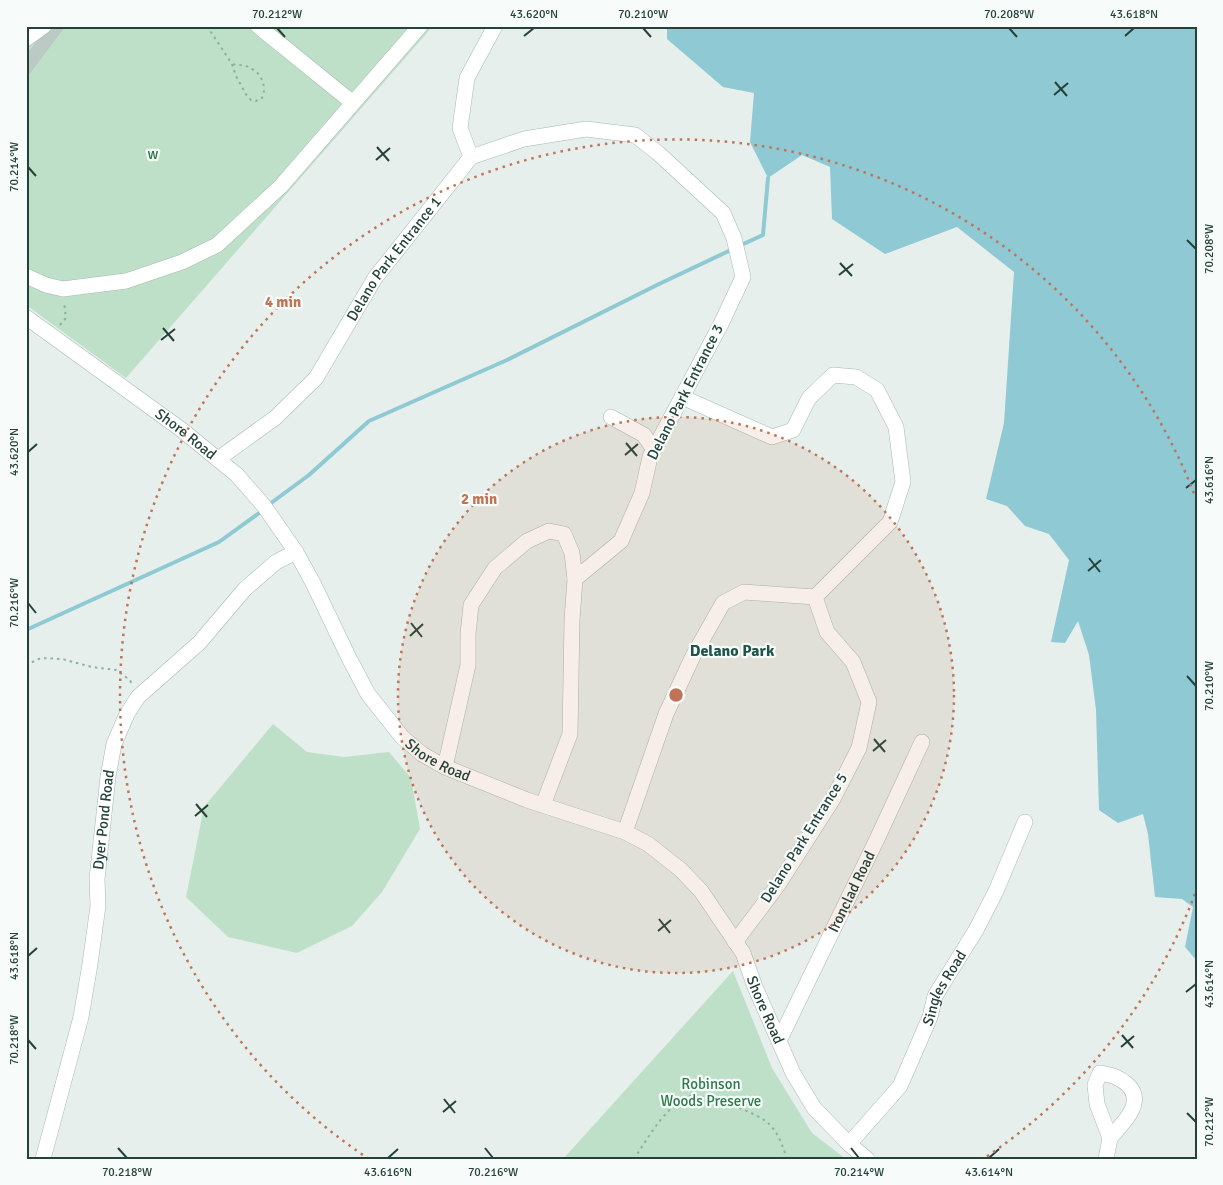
<svg xmlns="http://www.w3.org/2000/svg" width="1223" height="1185" font-family="Signika,sans-serif">
	<style>
		.green { fill: #bfe0c8 }
		.water { fill: #8ec9d4 }
		.lines { fill: none; stroke-linecap: round; stroke-linejoin: round }
		.stream { stroke: #8ec9d4; stroke-width: 4 }
		.building { fill: #bbcac4; stroke: #b8c9c2 }
		.minor-casing { stroke: #a8b8b2; stroke-width: 16 }
		.path { stroke: #86b3a5; stroke-width: 2; stroke-dasharray: 2.5 4; stroke-linecap: butt }
		.minor { stroke: #fff; stroke-width: 15 }
		.ticks { fill: none; stroke: #24423a; stroke-width: 2 }
		.ring { fill: none; stroke: #c07456; stroke-width: 2.5; stroke-dasharray: 2.5 5 }
		.labels { text-anchor: middle; dominant-baseline: central; stroke-width: 4.5; stroke-linejoin: round; paint-order: stroke }
		.park-label { font-size: 15px; fill: #2d7a4b; stroke: #f7fbf9 }
		.street-label { font-size: 15px; fill: #24423a; stroke: #f7fbf9 }
		.neighbourhood-label { font-size: 16px; font-weight: bold; fill: #1f5548; stroke: #f7fbf9 }
		.centre { fill: #c07456; stroke: #f7fbf9; stroke-width: 2.5 }
		.ring-label { font-size: 15px; text-anchor: middle; font-weight: bold; fill: #c07456; stroke: #f7fbf9; stroke-width: 4.5; stroke-linejoin: round; paint-order: stroke }
		.neatline { fill: none; stroke: #24423a; stroke-width: 2 }
		.ticks-label { font-size: 12px; text-anchor: middle; fill: #24423a }
	</style>
	<rect width="100%" height="100%" fill="#e6efeb"/>
	<g class="green">
		<polygon points="26,26 433,26 126,378 26,305"/>
		<polygon points="273,724 307,752 344,757 389,752 411,778 420,829 382,892 352,926 297,953 228,937 186,897 204,807"/>
		<polygon points="733,971 772,1068 812,1133 846,1159 563,1159"/>
	</g>
	<polygon class="water" points="667,26 1197,26 1197,961 1185,947 1193,907 1182,899 1155,897 1148,834 1143,814 1118,823 1099,810 1096,710 1089,655 1078,621 1065,643 1051,642 1069,560 1049,534 1025,526 1007,506 986,499 1004,423 1014,272 957,227 885,254 832,219 830,167 802,155 768,178 750,142 754,93 723,87 667,39"/>
	<g class="lines">
		<g class="stream">
			<polyline points="739,246 763,235 768,178"/>
			<polyline points="267,506 309,475 369,421 507,360 659,284 733,249"/>
			<polyline points="26,630 219,542 262,511"/>
		</g>
	</g>
	<polygon class="building" points="49,26 65,26 26,78 26,56"/>
	<g class="lines">
		<defs>
			<g id="minor">
				<polyline points="258,26 353,103"/>
				<polyline points="26,39 44,26"/>
				<polyline points="471,157 524,139 586,129 635,135 658,153 723,213 734,238 743,277 721,324 650,457 642,493 621,541 575,579 572,620 570,734 543,805"/>
				<polyline points="26,276 46,285 63,289 126,281 182,262 217,245 281,186 420,26"/>
				<path id="s1" d="M26 317 182 430 237 475 264 506 296 552 313 583 349 658 368 694 402 737 422 754 445 767 527 800 625 832 648 844 681 870 701 891 743 953 755 987 793 1073 814 1108 849 1144 867 1159"/>
				<polyline points="682,397 772,437 793,430 809,398 833,375 856,377 877,390 896,427 903,482 890,522 815,597 827,632 853,662 869,702 859,748 833,799 778,885 735,942"/>
				<polyline points="611,417 644,435 654,450"/>
				<path id="s2" d="M218 459 275 418 316 378 375 278 471 157 460 128 467 78 495 26"/>
				<polyline points="445,767 468,665 468,634 471,605 495,568 527,541 549,531 564,534 572,553 575,579"/>
				<polyline points="625,832 666,714 693,656 723,603 744,592 815,597"/>
				<path id="s3" d="M779 1041 877 839 922 742"/>
				<path id="s4" d="M849 1144 900 1086 930 1017 935 996 976 930 996 891 1025 822"/>
				<path id="s5" d="M43 1159 81 1017 90 964 98 906 97 879 108 777 114 744 127 714 138 697 199 643 245 589 276 562 296 552"/>
				<path d="M1106 1159 1110 1138 1097 1104 1095 1085 1100 1073C1112 1075 1119 1077 1128 1085 1146 1103 1122 1124 1110 1138"/>
			</g>
		</defs>
		<use href="#minor" class="minor-casing"/>
		<g class="path">
			<path d="M207 26 232 64 236 76 247 96 251 100 256 101 262 98C267 88 262 74 252 69 247 65 239 65 232 64"/>
			<polyline points="60,325 66,318 64,302"/>
			<polyline points="26,665 41,658 62,659 92,667 116,670 130,680 132,685"/>
			<path d="M634 1159C645 1142 663 1112 679 1102 682 1099 688 1096 692 1096 708 1095 760 1113 770 1125 779 1134 783 1147 787 1159"/>
		</g>
		<use href="#minor" class="minor"/>
	</g>
	<path class="ticks" d="M277 28 285 37M643 28 651 37M1009 28 1017 37M524 36 534 28M1125 36 1134 28M1055 82 1067 96M1054 95 1068 83M377 147 389 161M376 160 390 148M28 167 36 176M1187 240 1196 249M840 263 852 276M839 275 853 264M163 328 174 341M161 340 175 329M626 443 637 456M28 452 37 444M625 455 638 444M1186 488 1196 480M1089 558 1100 572M1088 571 1101 560M28 603 36 613M411 623 422 637M410 636 423 624M1187 676 1196 686M874 739 885 752M873 751 886 740M196 804 207 817M195 816 208 805M659 919 670 933M658 931 671 920M28 956 37 948M1186 992 1196 984M1122 1035 1133 1048M28 1040 36 1049M1121 1047 1134 1036M444 1099 455 1113M443 1112 456 1101M1187 1113 1196 1122M118 1148 127 1158M485 1148 493 1158M851 1148 859 1158M388 1158 398 1149M989 1158 999 1149"/>
	<circle cx="676" cy="695" r="278" fill="#c07456" fill-opacity=".12"/>
	<g class="ring">
		<circle cx="676" cy="695" r="278"/>
		<path d="M1195 894A556 556 0 0 1 983 1159M369 1159A556 556 0 1 1 1195 496"/>
	</g>
	<g class="labels">
		<g class="park-label">
			<text x="153" y="154">w</text>
			<text x="711" y="1084">Robinson<tspan x="711" dy="17">Woods Preserve</tspan></text>
		</g>
		<g class="street-label">
			<text stroke="none"><textPath href="#s2" startOffset="270">Delano Park Entrance 1</textPath></text>
			<text transform="translate(685 392) rotate(-63)">Delano Park Entrance 3</text>
			<text stroke="none"><textPath href="#s1" startOffset="198">Shore Road</textPath></text>
			<text stroke="none"><textPath href="#s1" startOffset="618">Shore Road</textPath></text>
			<text stroke="none"><textPath href="#s5" startOffset="346">Dyer Pond Road</textPath></text>
			<text transform="translate(804 838) rotate(-58)">Delano Park Entrance 5</text>
			<text stroke="none"><textPath href="#s3" startOffset="166">Ironclad Road</textPath></text>
			<text stroke="none"><textPath href="#s4" startOffset="185">Singles Road</textPath></text>
			<text stroke="none"><textPath href="#s1" startOffset="1052">Shore Road</textPath></text>
		</g>
		<g class="neighbourhood-label">
			<text x="732" y="651">Delano Park</text>
		</g>
	</g>
	<circle cx="676" cy="695" r="8" class="centre"/>
	<g class="ring-label">
		<text x="283" y="307">4 min</text>
		<text x="479" y="504">2 min</text>
	</g>
	<rect width="1223" height="1185" fill="none" stroke="#f7fbf9" stroke-width="55"/>
	<rect x="28" y="28" width="1168" height="1130" class="neatline"/>
	<g class="ticks-label">
		<text x="277" y="18">70.212°W</text>
		<text x="534" y="18">43.620°N</text>
		<text x="643" y="18">70.210°W</text>
		<text x="1009" y="18">70.208°W</text>
		<text x="1134" y="18">43.618°N</text>
		<text transform="translate(14 167) rotate(-90)" y="4">70.214°W</text>
		<text transform="translate(1209 249) rotate(-90)" y="4">70.208°W</text>
		<text transform="translate(14 452) rotate(-90)" y="4">43.620°N</text>
		<text transform="translate(1209 480) rotate(-90)" y="4">43.616°N</text>
		<text transform="translate(14 603) rotate(-90)" y="4">70.216°W</text>
		<text transform="translate(1209 686) rotate(-90)" y="4">70.210°W</text>
		<text transform="translate(14 956) rotate(-90)" y="4">43.618°N</text>
		<text transform="translate(1209 984) rotate(-90)" y="4">43.614°N</text>
		<text transform="translate(14 1040) rotate(-90)" y="4">70.218°W</text>
		<text transform="translate(1209 1122) rotate(-90)" y="4">70.212°W</text>
		<text x="127" y="1176">70.218°W</text>
		<text x="388" y="1176">43.616°N</text>
		<text x="493" y="1176">70.216°W</text>
		<text x="859" y="1176">70.214°W</text>
		<text x="989" y="1176">43.614°N</text>
	</g>
</svg>
